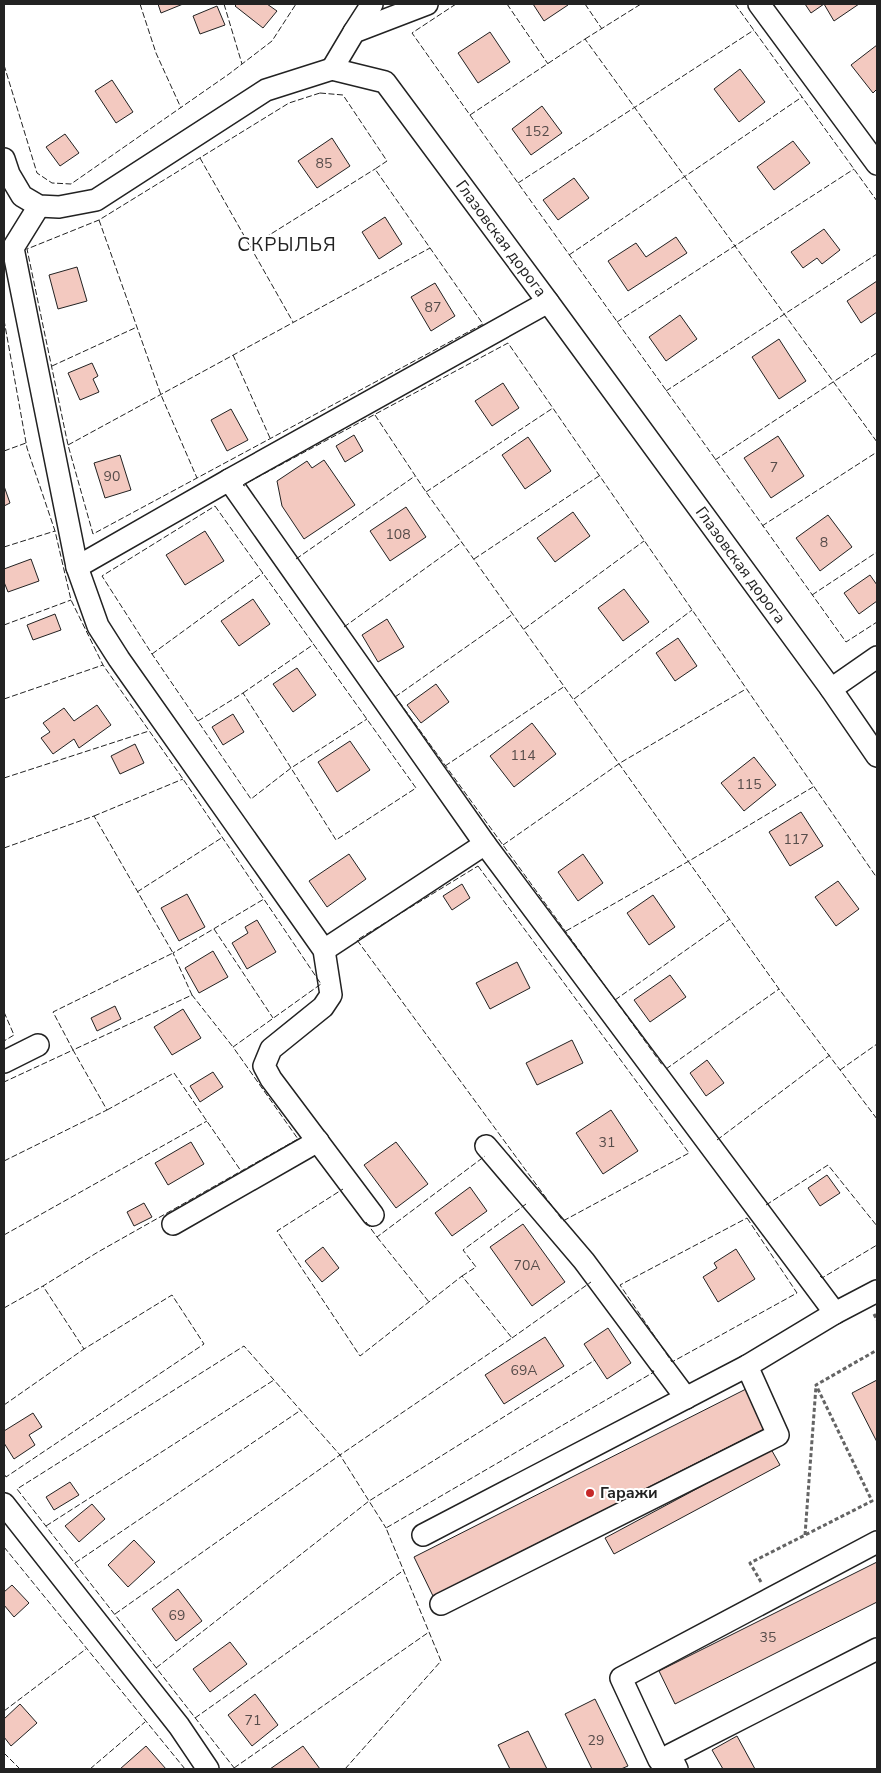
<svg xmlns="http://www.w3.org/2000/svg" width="881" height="1773" font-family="'Nunito Sans',sans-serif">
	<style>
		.building { fill: #f3c9c0; stroke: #222 }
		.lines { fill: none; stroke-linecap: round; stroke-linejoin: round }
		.minor-casing { stroke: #222; stroke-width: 24 }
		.path { stroke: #646464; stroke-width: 3; stroke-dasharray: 4 2.5; stroke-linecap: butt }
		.minor { stroke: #fff; stroke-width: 21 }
		.fence { stroke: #222; stroke-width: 1; stroke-dasharray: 6 2.5; stroke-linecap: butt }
		.poi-dot { fill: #c62828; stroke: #fff; stroke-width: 2 }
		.labels { text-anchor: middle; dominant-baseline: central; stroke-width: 4; stroke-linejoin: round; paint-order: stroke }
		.number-label { font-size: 14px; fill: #564c4a }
		.street-label { font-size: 16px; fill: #222; stroke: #fff }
		.poi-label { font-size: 16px; font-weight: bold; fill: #222; stroke: #fff; text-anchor: start }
		.quarter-label { font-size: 19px; letter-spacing: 1px; fill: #222; stroke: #fff }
	</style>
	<rect width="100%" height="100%" fill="#fff"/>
	<g class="building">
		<polygon points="158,4 183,4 161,13"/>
		<polygon points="237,4 267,4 277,11 263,28 235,6"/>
		<polygon points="533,4 567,4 568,5 544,21"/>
		<polygon points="805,4 859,4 834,21 824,4 811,13"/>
		<polygon points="217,6 225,25 200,34 193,16"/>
		<polygon points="490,32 510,62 478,83 458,53"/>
		<polygon points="877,45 877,89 873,93 851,65"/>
		<polygon points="740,69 765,102 739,122 714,89"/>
		<polygon points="112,80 133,112 116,123 95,91"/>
		<polygon points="542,106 562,133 531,155 512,129"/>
		<polygon points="65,134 79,153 60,166 46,147"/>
		<polygon points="332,138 350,166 317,188 298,161"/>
		<polygon points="793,141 810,163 774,190 757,167"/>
		<polygon points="574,178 589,198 558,220 543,200"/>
		<polygon points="385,217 402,244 379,259 362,232"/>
		<polygon points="824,229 840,250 822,264 817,258 803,268 791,252"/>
		<polygon points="676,237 687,253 628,291 608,261 636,243 646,257"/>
		<polygon points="77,267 87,301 58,309 49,275"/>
		<polygon points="877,281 877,312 861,323 847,301"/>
		<polygon points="435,283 455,316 431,331 411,297"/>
		<polygon points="680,315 697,339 666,361 649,337"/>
		<polygon points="779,339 806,381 779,399 752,357"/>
		<polygon points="92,363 98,376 93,379 99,392 80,400 68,373"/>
		<polygon points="503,383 519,408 492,426 475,401"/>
		<polygon points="231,409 248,440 227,451 211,420"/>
		<polygon points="354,435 363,451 345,462 336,446"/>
		<polygon points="778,436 804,476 771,498 744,458"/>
		<polygon points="528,437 551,471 525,489 502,455"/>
		<polygon points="120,455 131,490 105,498 94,463"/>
		<polygon points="324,460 355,505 304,539 282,506 277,481 307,461 312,468"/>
		<polygon points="4,486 10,503 4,506"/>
		<polygon points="406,507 426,537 390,561 370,531"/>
		<polygon points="573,512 590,536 555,562 537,538"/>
		<polygon points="828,515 852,547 820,571 796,538"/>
		<polygon points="205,531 224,561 185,585 166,555"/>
		<polygon points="31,559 39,581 8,592 4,582 4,569"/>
		<polygon points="870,575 877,585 877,601 859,614 844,593"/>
		<polygon points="624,589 649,622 623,641 598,608"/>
		<polygon points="253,599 270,624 239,646 221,621"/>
		<polygon points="55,614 61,630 33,640 27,625"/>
		<polygon points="387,619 404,647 378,662 362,635"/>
		<polygon points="678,638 697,666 675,681 656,653"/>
		<polygon points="297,668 316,695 293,712 273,684"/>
		<polygon points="436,684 449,702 421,723 407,705"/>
		<polygon points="97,705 111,725 79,748 74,739 53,754 41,738 50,732 43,723 64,708 74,721"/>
		<polygon points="233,714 244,732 223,745 212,727"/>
		<polygon points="532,723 556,754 514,787 490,756"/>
		<polygon points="350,741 370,770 337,792 318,762"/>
		<polygon points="135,744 144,763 120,774 111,756"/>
		<polygon points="754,757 776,785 744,811 721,783"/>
		<polygon points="801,812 823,846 790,866 769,832"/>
		<polygon points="349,854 366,879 327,907 309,881"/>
		<polygon points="583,854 603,883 578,901 558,872"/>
		<polygon points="838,881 859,909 836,926 815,897"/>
		<polygon points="462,884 470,898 452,910 443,896"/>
		<polygon points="187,894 205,927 179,941 161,908"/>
		<polygon points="653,895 675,927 649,945 627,913"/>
		<polygon points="257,920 276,952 247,969 232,943 248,933 245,927"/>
		<polygon points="213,951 228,977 199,993 185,968"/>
		<polygon points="517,962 530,988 490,1009 476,983"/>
		<polygon points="670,975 686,997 650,1022 634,1000"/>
		<polygon points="115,1006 121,1019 97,1031 91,1018"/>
		<polygon points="183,1009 201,1038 172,1055 154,1027"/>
		<polygon points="572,1040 583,1063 537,1085 526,1063"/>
		<polygon points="707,1060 724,1083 706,1096 690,1073"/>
		<polygon points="213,1072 223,1087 200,1102 190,1086"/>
		<polygon points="611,1110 638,1151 603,1174 576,1133"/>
		<polygon points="191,1142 204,1164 168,1185 155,1163"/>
		<polygon points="396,1142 428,1184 396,1208 364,1165"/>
		<polygon points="827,1175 840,1193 820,1206 808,1188"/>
		<polygon points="470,1187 487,1211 452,1236 435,1213"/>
		<polygon points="144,1203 152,1217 134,1226 127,1212"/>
		<polygon points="523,1224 565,1282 532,1306 490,1247"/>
		<polygon points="323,1247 339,1268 322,1282 305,1261"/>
		<polygon points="736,1249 755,1279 718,1302 703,1277 717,1268 714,1263"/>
		<polygon points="608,1328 631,1363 607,1379 584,1344"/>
		<polygon points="545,1337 564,1366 504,1404 485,1375"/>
		<polygon points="877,1380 877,1442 852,1393"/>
		<polygon points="746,1389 766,1428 433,1596 414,1557"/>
		<polygon points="33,1413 42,1427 29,1435 35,1445 14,1459 4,1443 4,1431"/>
		<polygon points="771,1449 780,1465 614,1554 605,1538"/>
		<polygon points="70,1482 79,1495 54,1510 46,1497"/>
		<polygon points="92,1504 105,1519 79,1542 65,1526"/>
		<polygon points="134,1540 155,1562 128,1587 108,1565"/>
		<polygon points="877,1562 877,1602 675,1704 659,1671"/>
		<polygon points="12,1585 29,1603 14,1617 4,1605 4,1592"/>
		<polygon points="178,1589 202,1621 176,1641 152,1609"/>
		<polygon points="230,1642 247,1664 210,1692 193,1669"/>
		<polygon points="255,1694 278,1725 252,1746 228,1715"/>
		<polygon points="595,1699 628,1766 621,1769 592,1769 565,1714"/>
		<polygon points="20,1704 37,1723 11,1746 4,1737 4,1719"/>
		<polygon points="528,1731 547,1769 510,1769 498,1745"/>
		<polygon points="737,1736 755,1769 723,1769 712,1750"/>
		<polygon points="146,1746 166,1769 120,1769"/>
		<polygon points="303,1746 320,1769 270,1769"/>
	</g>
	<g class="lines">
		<defs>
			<g id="minor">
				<polyline points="759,4 877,164"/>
				<polyline points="354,32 372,4"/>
				<polyline points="332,69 354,32 427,4"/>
				<path id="s1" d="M4 159 9 174 22 196 39 206 59 207 96 200 266 90 332 69 385 82 548 302 831 689 877 756"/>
				<polyline points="39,206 13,248 77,567 98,626 119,659 324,950 331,995 323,1007 271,1049 264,1066 271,1079 373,1215"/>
				<polyline points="229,480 548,302"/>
				<polyline points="77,567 229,480 485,844 835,1313 877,1291"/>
				<polyline points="831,689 877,657"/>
				<polyline points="324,950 485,844"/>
				<polyline points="4,1062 38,1045"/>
				<polyline points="486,1146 584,1261 686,1398"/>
				<polyline points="173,1224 318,1141"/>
				<polyline points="4,1504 179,1726 208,1769"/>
				<polyline points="423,1535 747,1366 835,1313"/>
				<polyline points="441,1604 778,1435 747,1366"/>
				<polyline points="659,1760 621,1678 877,1542"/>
				<polyline points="677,1769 670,1755 877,1649"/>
			</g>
		</defs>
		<use href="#minor" class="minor-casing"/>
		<g class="path">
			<polyline points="874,1314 877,1320"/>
			<polyline points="805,1535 816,1386"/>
			<polyline points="761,1582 750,1563 872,1501 816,1385 877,1350"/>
		</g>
		<use href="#minor" class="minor"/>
		<g class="fence">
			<polyline points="140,4 156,53 181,108"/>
			<polyline points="224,4 242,64"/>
			<polyline points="456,4 412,33 518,183 846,642 877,622"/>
			<polyline points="507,4 548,64"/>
			<polyline points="585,4 602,29"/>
			<polyline points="735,4 877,201"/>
			<polyline points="585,39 641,4"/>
			<polyline points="4,65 37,173 52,183 71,184 229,74 272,41 296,4"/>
			<polygon points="320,93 343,95 387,161 375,169 483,324 93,534 68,445 27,249 99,220 289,103"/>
			<polyline points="470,115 585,39 877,442"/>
			<polyline points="200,158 293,322"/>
			<polyline points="518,183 754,30"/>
			<polyline points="99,220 161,395 197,478"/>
			<polyline points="250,247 375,169"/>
			<polyline points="569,255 802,97"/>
			<polyline points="4,320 27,448 55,531 71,600 103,665 183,779 321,984 233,1047 298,1139 98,1252 43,1286 84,1349 172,1295 204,1344 6,1477 4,1473"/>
			<polyline points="617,322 854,169"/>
			<polyline points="233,355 270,438"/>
			<polyline points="52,366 137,327"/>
			<polyline points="666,391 877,254"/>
			<polyline points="375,415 426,492 779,989 877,1119"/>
			<polyline points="68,445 430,248"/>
			<polyline points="4,451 26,443"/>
			<polyline points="715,460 877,353"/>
			<polyline points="245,486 243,485 508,343 877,878"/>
			<polyline points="426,492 553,408"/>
			<polygon points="215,506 416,788 336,840 291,768 251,799 152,654 102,576"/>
			<polyline points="762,526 877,452"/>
			<polyline points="4,547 55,531"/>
			<polyline points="296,559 415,476"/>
			<polyline points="474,559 599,476"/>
			<polyline points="812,595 877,552"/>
			<polyline points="4,625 71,600"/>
			<polyline points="344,627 462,542"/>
			<polyline points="524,629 644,541"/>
			<polyline points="152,654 263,573"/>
			<polyline points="374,667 663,1066"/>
			<polyline points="243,693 314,644"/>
			<polyline points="395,697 513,614"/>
			<polyline points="4,699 103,665"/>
			<polyline points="574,699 692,610"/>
			<polyline points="198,721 243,693 291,768 367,719"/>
			<polyline points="445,766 565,686"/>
			<polyline points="4,778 149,731"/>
			<polyline points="94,816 183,779"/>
			<polyline points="503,845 620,763 746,689"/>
			<polyline points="4,848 94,816 173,953 53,1012 73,1050 4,1082"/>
			<polygon points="478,866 689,1153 563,1221 357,940"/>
			<polyline points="137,892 223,837"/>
			<polyline points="214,929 273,1018"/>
			<polyline points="566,931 689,861 813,787"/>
			<polyline points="192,995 173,953 264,899"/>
			<polyline points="615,1000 730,919"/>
			<polyline points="4,1012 14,1035 4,1041"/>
			<polyline points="666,1069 779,989"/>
			<polyline points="840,1070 877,1044"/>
			<polyline points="107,1110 174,1073 241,1171"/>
			<polyline points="717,1140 830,1055"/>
			<polyline points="4,1161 107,1110 73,1050 192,995 233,1047"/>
			<polyline points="766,1205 828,1165 877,1226"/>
			<polygon points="747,1218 797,1293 672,1362 620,1285"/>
			<polyline points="366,1222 377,1237 485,1156"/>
			<polyline points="4,1235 207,1121"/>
			<polyline points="377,1237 429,1302"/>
			<polyline points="462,1276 476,1267 463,1250 526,1204"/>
			<polyline points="820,1276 822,1278 877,1245"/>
			<polyline points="4,1308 43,1286"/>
			<polyline points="512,1338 591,1282"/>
			<polyline points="4,1405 84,1349"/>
			<polyline points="46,1526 274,1380"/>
			<polyline points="4,1547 185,1769"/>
			<polyline points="75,1563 301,1410"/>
			<polyline points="115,1614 340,1455 386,1528"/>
			<polyline points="156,1668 369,1501 595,1360"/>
			<polyline points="4,1711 86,1649"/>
			<polyline points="195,1718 404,1570"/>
			<polyline points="4,1753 20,1769"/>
			<polyline points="234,1768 429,1632"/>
			<polyline points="90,1769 145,1722"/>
			<polyline points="235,1769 17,1489 244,1346 340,1455 512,1338 462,1276 360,1356 277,1231 343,1189"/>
			<polyline points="345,1769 441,1661 386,1528 654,1372 651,1368"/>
		</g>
	</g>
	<circle class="poi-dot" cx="590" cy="1493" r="5"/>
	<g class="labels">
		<g class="number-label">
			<text x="537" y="131">152</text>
			<text x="324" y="163">85</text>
			<text x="433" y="307">87</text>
			<text x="774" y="467">7</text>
			<text x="112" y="476">90</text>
			<text x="398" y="534">108</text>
			<text x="824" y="542">8</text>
			<text x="523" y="755">114</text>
			<text x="749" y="784">115</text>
			<text x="796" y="839">117</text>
			<text x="607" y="1142">31</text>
			<text x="527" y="1265">70А</text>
			<text x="524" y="1370">69А</text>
			<text x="177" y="1615">69</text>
			<text x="768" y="1637">35</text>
			<text x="253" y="1720">71</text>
			<text x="596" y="1740">29</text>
		</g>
		<g class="street-label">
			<text stroke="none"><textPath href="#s1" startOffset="640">Глазовская дорога</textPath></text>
			<text stroke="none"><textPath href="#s1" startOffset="1045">Глазовская дорога</textPath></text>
		</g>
		<g class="poi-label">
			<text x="600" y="1493">Гаражи</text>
		</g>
		<g class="quarter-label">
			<text x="287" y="245">СКРЫЛЬЯ</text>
		</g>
	</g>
	<rect width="881" height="1773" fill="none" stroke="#222222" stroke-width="10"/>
</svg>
